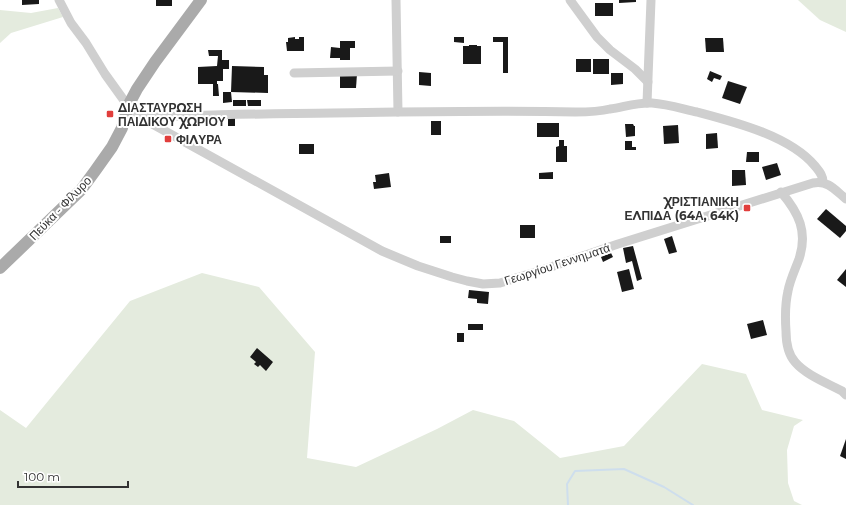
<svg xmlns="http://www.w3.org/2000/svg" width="846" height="505" font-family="Montserrat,sans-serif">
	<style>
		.green { fill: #e4ebde }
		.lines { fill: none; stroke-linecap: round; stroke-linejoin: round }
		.stream { stroke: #cedeed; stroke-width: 2 }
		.building { fill: #191919 }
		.minor { stroke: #cfcfcf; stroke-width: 9 }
		.major { stroke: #aaa; stroke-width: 12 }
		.poi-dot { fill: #e13e3c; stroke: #fff; stroke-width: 1.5 }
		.labels { text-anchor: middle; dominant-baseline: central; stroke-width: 4; stroke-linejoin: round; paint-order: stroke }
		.poi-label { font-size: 12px; font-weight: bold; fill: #323232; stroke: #fff; text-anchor: start }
		.street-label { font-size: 12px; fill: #323232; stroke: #fff }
	</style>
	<rect width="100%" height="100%" fill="#fff"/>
	<g class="green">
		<polygon points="798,0 846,0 846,32 820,20"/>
		<polygon points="58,8 63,17 11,33 0,43 0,10 31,13"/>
		<polygon points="202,273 259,287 315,352 307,458 356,467 437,429 473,410 514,421 560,458 624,446 702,364 746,374 762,410 803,420 794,426 787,450 788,483 794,501 802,505 0,505 0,410 26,428 130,301"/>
	</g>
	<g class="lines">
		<polyline class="stream" points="568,505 567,484 575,471 624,469 664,487 693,505"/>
	</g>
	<g class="building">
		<polygon points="22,0 39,0 39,4 22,5"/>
		<rect x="156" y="0" width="16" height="6"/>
		<polygon points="619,0 636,0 636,2 619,3"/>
		<rect x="595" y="3" width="18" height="13"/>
		<polygon points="295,37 295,39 299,39 299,37 304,37 304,51 287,51 286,42 288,42 288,38"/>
		<polygon points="454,37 464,37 464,43 454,42"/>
		<polygon points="493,37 508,37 508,73 503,73 503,42 493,42"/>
		<polygon points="705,38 723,38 724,52 706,52"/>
		<polygon points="340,41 355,41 355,48 350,48 350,60 340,60 340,58 330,58 331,47 340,48"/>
		<polygon points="469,45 477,45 477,46 481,46 481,64 463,64 463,46 469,46"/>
		<polygon points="208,50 222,50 222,60 229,60 229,69 223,69 223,81 217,81 217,84 218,84 219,96 213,96 213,84 198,84 198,67 217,66 218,56 209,56"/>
		<rect x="576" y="59" width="15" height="13"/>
		<rect x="593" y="59" width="16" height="15"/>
		<polygon points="232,66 264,67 264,75 268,75 268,93 231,92 232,102 223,103 223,92 231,92"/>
		<polygon points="710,71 722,76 720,80 714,78 712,82 707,79"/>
		<polygon points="419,72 431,73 431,86 419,85"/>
		<polygon points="611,73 623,73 623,84 611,85"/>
		<polygon points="340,74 357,74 356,88 340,88"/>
		<polygon points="728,81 747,87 740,104 722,98"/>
		<rect x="233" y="100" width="13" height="6"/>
		<polygon points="247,100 261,100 261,106 248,106"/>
		<rect x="228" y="117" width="7" height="9"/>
		<rect x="431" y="121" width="10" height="14"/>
		<rect x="537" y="123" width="22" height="14"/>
		<polygon points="625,124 633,124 634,126 635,126 635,136 626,137"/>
		<polygon points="678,125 679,143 664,144 663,126"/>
		<polygon points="717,133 718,148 706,149 706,134"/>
		<polygon points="559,140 564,140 564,146 567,146 567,162 556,162 556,147 559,146"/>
		<polygon points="625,141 632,141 632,147 636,147 636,150 625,150"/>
		<rect x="299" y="144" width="15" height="10"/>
		<polygon points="747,152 759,152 759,162 746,162"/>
		<polygon points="777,163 781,175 766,180 762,167"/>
		<polygon points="732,170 745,170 746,185 732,186"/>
		<polygon points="553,172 553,179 539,179 539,173"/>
		<polygon points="389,173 391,187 374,189 373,182 376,182 375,175"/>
		<polygon points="826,209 846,226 846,231 840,238 817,219"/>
		<rect x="520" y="225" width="15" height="13"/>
		<rect x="440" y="236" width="11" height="7"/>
		<polygon points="672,236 677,252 669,254 664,239"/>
		<polygon points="633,246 642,279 637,281 632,261 626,263 623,248"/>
		<polygon points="611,253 613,257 603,262 601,257"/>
		<polygon points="629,269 634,289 622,292 617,272"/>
		<polygon points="846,269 846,287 837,280"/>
		<polygon points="469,290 489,292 488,304 477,303 477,299 468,298"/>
		<polygon points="763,320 767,335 751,339 747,324"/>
		<rect x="468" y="324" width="15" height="6"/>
		<rect x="457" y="333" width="7" height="9"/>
		<polygon points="257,348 273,362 266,371 260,365 258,367 254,364 256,362 250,357"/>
		<polygon points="846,439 846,459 840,456"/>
	</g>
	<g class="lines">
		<g class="minor">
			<polyline points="59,0 71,23 86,43 105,74 128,106"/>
			<polyline points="396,0 398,112"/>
			<polyline points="570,0 597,37 610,50 635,69 648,82"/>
			<polyline points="294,73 398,71"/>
			<polyline points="647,103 651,0"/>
			<path d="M127 110 382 251 418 266 452 277 467 281 483 284 500 283 539 271 618 244 813 183C828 180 835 190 846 199"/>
			<path d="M141 118C204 114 269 114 333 113 413 112 494 110 575 112 587 112 598 112 610 109 624 107 638 102 652 103 667 104 683 109 697 112 735 122 790 136 815 166 819 171 823 175 823 182"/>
			<path d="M781 192C799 213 808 232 799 259 795 270 790 280 788 291 785 304 785 317 786 331 786 341 788 354 795 362 806 375 827 383 842 391L846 395"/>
		</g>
		<polyline class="major" points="0,268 81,190 95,171 112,147 122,128 128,106 137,89 155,62 201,0"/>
	</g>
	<g class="poi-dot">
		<rect x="106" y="110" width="8" height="8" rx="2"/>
		<rect x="164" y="135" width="8" height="8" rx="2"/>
		<rect x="743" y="204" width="8" height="8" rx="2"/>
	</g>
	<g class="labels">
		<g class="poi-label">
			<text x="118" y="107">ΔΙΑΣΤΑΥΡΩΣΗ<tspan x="118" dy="14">ΠΑΙΔΙΚΟΥ ΧΩΡΙΟΥ</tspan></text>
			<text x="176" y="139">ΦΙΛΥΡΑ</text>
			<text x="739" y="201" text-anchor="end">ΧΡΙΣΤΙΑΝΙΚΗ<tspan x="739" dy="14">ΕΛΠΙΔΑ (64Α, 64Κ)</tspan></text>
		</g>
		<g class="street-label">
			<text transform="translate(60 208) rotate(-46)">Πεύκα - Φίλυρο</text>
			<text transform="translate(557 264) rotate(-18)">Γεωργίου Γεννηματά</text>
		</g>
	</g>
	<path d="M18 481v6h110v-6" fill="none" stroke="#323232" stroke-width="2"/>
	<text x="24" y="481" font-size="12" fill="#323232" stroke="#ffffff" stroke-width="3" paint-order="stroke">100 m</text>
</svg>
